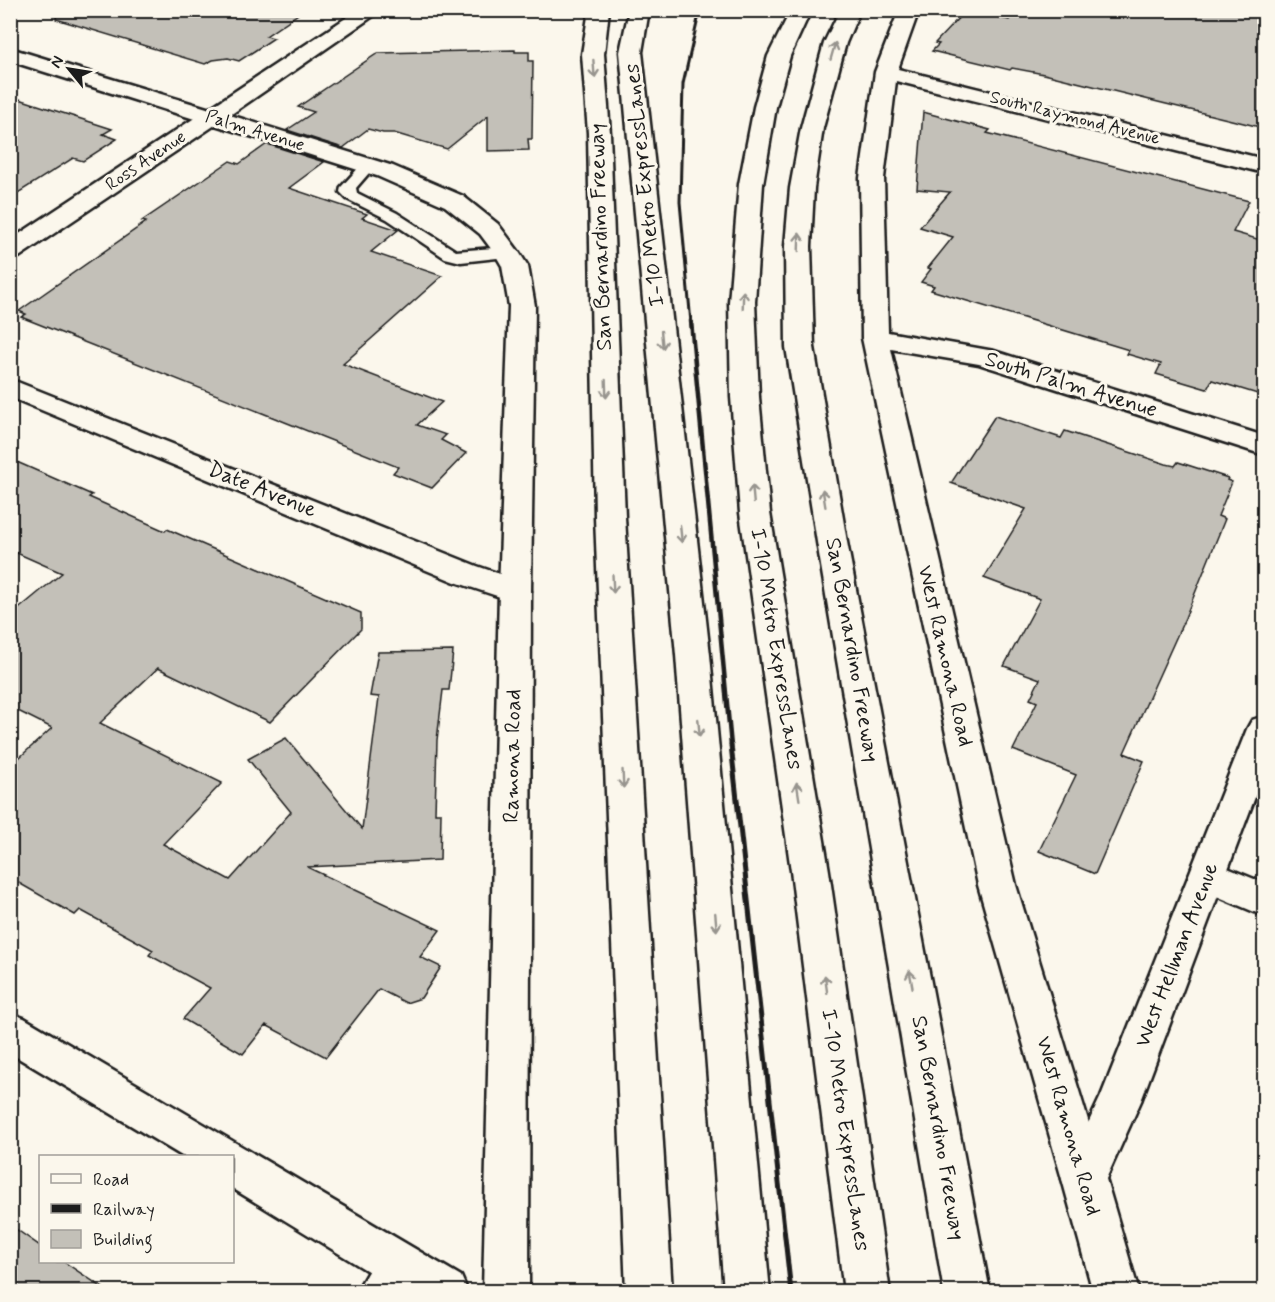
<svg xmlns="http://www.w3.org/2000/svg" width="1275" height="1302" font-family="Mynerve,sans-serif">
	<style>
		.building { fill: #c3c0b8; stroke: #1c1c1c; stroke-width: 1.5 }
		.lines { fill: none; stroke-linecap: round; stroke-linejoin: round }
		.service-casing { stroke: #1c1c1c; stroke-width: 5 }
		.minor-casing { stroke: #1c1c1c; stroke-width: 5 }
		.tertiary-casing { stroke: #1c1c1c; stroke-width: 5 }
		.motorway-casing { stroke: #1c1c1c; stroke-width: 5 }
		.service { fill: #fbf7ec; fill-rule: evenodd }
		.minor { fill: #fbf7ec; fill-rule: evenodd }
		.tertiary { fill: #fbf7ec; fill-rule: evenodd }
		.motorway { fill: #fbf7ec; fill-rule: evenodd }
		.rail-far2 { stroke: #1c1c1c; stroke-width: 3 }
		.rail-far1 { stroke: #1c1c1c; stroke-width: 4.5 }
		.rail { stroke: #1c1c1c; stroke-width: 5 }
		.oneway { stroke: #97948e }
		.labels { text-anchor: middle; dominant-baseline: central; stroke-width: 6; stroke-linejoin: round; paint-order: stroke }
		.far-street-label { font-size: 18px; fill: #1c1c1c; stroke: #fbf7ec }
		.street-label { font-size: 22px; fill: #1c1c1c; stroke: #fbf7ec }
	</style>
	<rect width="100%" height="100%" fill="#fbf7ec"/>
	<filter id="ink" filterUnits="userSpaceOnUse"><feTurbulence type="fractalNoise" baseFrequency=".0167" numOctaves="2"/><feDisplacementMap in="SourceGraphic" scale="12" xChannelSelector="R" yChannelSelector="G"/><feConvolveMatrix kernelMatrix="1 2 1 2 8 2 1 2 1" color-interpolation-filters="sRGB"/></filter>
	<g filter="url(#ink)">
		<g class="building">
			<polygon points="57,10 304,10 266,36 274,38 239,61 228,58 213,60 205,64 56,19"/>
			<polygon points="966,10 1009,20 1017,10 1264,10 1264,128 1044,74 1012,68 1010,70 932,51 939,44 935,43"/>
			<polygon points="515,50 515,52 529,52 529,61 533,61 532,139 528,139 529,150 488,151 488,116 447,149 394,133 383,133 368,129 343,148 287,130 314,112 298,107 378,53"/>
			<polygon points="10,96 112,129 103,134 117,139 83,161 73,158 10,198"/>
			<polygon points="923,112 990,130 987,133 1249,201 1233,232 1264,241 1264,396 1212,380 1207,389 1156,374 1161,364 1127,354 1129,350 931,290 934,286 921,282 931,269 928,268 953,237 920,227 950,192 917,189"/>
			<polygon points="267,144 324,162 289,188 367,214 362,218 398,230 371,252 442,276 343,364 442,402 417,425 446,435 441,440 466,453 432,488 393,473 398,467 21,317 26,314 19,311 146,222 142,221 230,161 239,164"/>
			<polygon points="995,416 1061,438 1065,431 1166,464 1175,466 1178,462 1228,478 1227,480 1232,482 1218,516 1225,519 1185,618 1124,753 1144,761 1095,874 1039,851 1076,775 1013,750 1037,702 1030,699 1040,679 1004,666 1040,599 984,578 1026,509 951,483"/>
			<polygon points="10,459 92,495 89,497 165,531 167,529 361,613 361,629 270,722 158,668 100,723 222,783 163,844 230,880 291,812 248,759 286,738 362,829 379,697 370,696 378,652 453,651 449,690 443,690 437,740 435,813 441,813 440,860 307,867 440,930 420,957 441,967 421,998 406,1003 379,989 326,1057 266,1025 243,1054 183,1019 210,988 149,955 153,950 80,910 75,915 10,878 10,766 52,728 10,707 10,616 62,573 10,550"/>
			<polygon points="10,1225 40,1246 40,1262 64,1262 109,1292 10,1292"/>
		</g>
		<g class="lines">
			<defs>
				<g id="service">
					<polygon points="368,162 375,166 356,188 357,193 397,213 456,251 506,247 514,252 506,257 461,262 445,258 387,219 347,199 340,192 341,187 363,163"/>
					<polygon points="391,1245 401,1249 405,1259 387,1292 356,1292 381,1249"/>
				</g>
				<g id="minor">
					<polygon points="899,10 919,10 898,69 1264,159 1264,173 896,81 884,178 888,332 994,351 1264,436 1264,455 979,364 891,349 1016,885 1106,1179 1099,1194 1084,1200 1069,1194 1062,1179 978,885 862,338 860,178 875,72"/>
					<polygon points="10,48 220,112 223,117 220,122 204,122 10,61"/>
					<polygon points="10,379 477,566 526,583 531,591 526,599 515,602 455,582 10,397"/>
					<polygon points="1208,860 1264,883 1264,916 1195,887 1189,876 1195,865"/>
					<polygon points="10,1013 24,1018 461,1276 468,1292 402,1292 232,1188 232,1156 182,1156 10,1053"/>
				</g>
				<g id="tertiary">
					<polygon points="358,10 382,10 230,115 393,166 463,196 498,224 519,252 528,266 535,306 531,591 529,1292 483,1292 499,591 509,306 502,266 495,254 480,234 445,206 377,176 215,125 19,257 10,259 10,240"/>
					<polygon points="1264,716 1264,773 1141,1101 1106,1179 1139,1292 1093,1292 1062,1179 1101,1096 1247,729 1252,720"/>
				</g>
				<g id="motorway">
					<polygon points="589,10 609,10 604,54 610,133 625,517 672,1292 626,1292 595,517 588,133 582,54"/>
					<polygon points="629,10 649,10 642,52 710,655 770,1292 724,1292 676,655 620,52"/>
					<polygon points="791,10 811,10 790,56 776,107 763,184 755,302 759,397 770,513 829,871 890,1292 844,1292 791,871 740,513 731,397 729,302 739,184 754,107 768,56"/>
					<polygon points="840,10 860,10 846,43 823,128 814,188 811,246 814,347 847,542 990,1292 944,1292 817,542 786,347 785,246 790,188 801,128 824,43"/>
				</g>
			</defs>
			<use href="#service" class="service-casing"/>
			<use href="#minor" class="minor-casing"/>
			<use href="#tertiary" class="tertiary-casing"/>
			<use href="#motorway" class="motorway-casing"/>
			<use href="#service" class="service"/>
			<use href="#minor" class="minor"/>
			<use href="#tertiary" class="tertiary"/>
			<use href="#motorway" class="motorway"/>
			<polyline class="rail-far2" points="691,323 680,202 683,84 700,10"/>
			<polyline class="rail-far1" points="691,321 731,746"/>
			<polyline class="rail" points="731,745 791,1292"/>
		</g>
		<defs><path id="oneway-shaft" d="M-6 0H5M1.5-3L5.5 0L1.5 3" fill="none" stroke-width="1.6" stroke-linecap="round" stroke-linejoin="round" transform="scale(1.5)"/></defs>
		<g class="oneway">
			<use href="#oneway-shaft" transform="translate(833 51) rotate(-74)"/>
			<use href="#oneway-shaft" transform="translate(594 69) rotate(86)"/>
			<use href="#oneway-shaft" transform="translate(799 242) rotate(-88)"/>
			<use href="#oneway-shaft" transform="translate(743 300) rotate(-88)"/>
			<use href="#oneway-shaft" transform="translate(662 340) rotate(84)"/>
			<use href="#oneway-shaft" transform="translate(606 389) rotate(88)"/>
			<use href="#oneway-shaft" transform="translate(753 494) rotate(-95)"/>
			<use href="#oneway-shaft" transform="translate(824 498) rotate(-99)"/>
			<use href="#oneway-shaft" transform="translate(681 534) rotate(84)"/>
			<use href="#oneway-shaft" transform="translate(613 584) rotate(87)"/>
			<use href="#oneway-shaft" transform="translate(699 728) rotate(85)"/>
			<use href="#oneway-shaft" transform="translate(623 779) rotate(87)"/>
			<use href="#oneway-shaft" transform="translate(798 791) rotate(-99)"/>
			<use href="#oneway-shaft" transform="translate(716 922) rotate(85)"/>
			<use href="#oneway-shaft" transform="translate(911 979) rotate(-100)"/>
			<use href="#oneway-shaft" transform="translate(826 984) rotate(-98)"/>
		</g>
	</g>
	<g class="labels">
		<g class="far-street-label">
			<text transform="translate(1075 118) rotate(14)">South Raymond Avenue</text>
			<text transform="translate(255 131) rotate(17)">Palm Avenue</text>
			<text transform="translate(146 161) rotate(-34)">Ross Avenue</text>
		</g>
		<g class="street-label">
			<text transform="translate(645 185) rotate(-96)">I-10 Metro ExpressLanes</text>
			<text transform="translate(601 237) rotate(-92)">San Bernardino Freeway</text>
			<text transform="translate(1071 385) rotate(17)">South Palm Avenue</text>
			<text transform="translate(262 490) rotate(22)">Date Avenue</text>
			<text transform="translate(776 649) rotate(81)">I-10 Metro ExpressLanes</text>
			<text transform="translate(852 650) rotate(80)">San Bernardino Freeway</text>
			<text transform="translate(945 656) rotate(77)">West Ramona Road</text>
			<text transform="translate(513 756) rotate(-89)">Ramona Road</text>
			<text transform="translate(1177 955) rotate(-69)">West Hellman Avenue</text>
			<text transform="translate(1068 1126) rotate(74)">West Ramona Road</text>
			<text transform="translate(938 1128) rotate(80)">San Bernardino Freeway</text>
			<text transform="translate(845 1130) rotate(82)">I-10 Metro ExpressLanes</text>
		</g>
	</g>
	<rect width="1275" height="1302" fill="none" stroke="#fbf7ec" stroke-width="36"/>
	<rect x="18" y="18" width="1239" height="1266" fill="none" stroke="#1c1c1c" stroke-width="2" filter="url(#ink)"/>
	<rect x="39" y="1155" width="195" height="108" fill="#fbf7ec" stroke="#a29f99" stroke-width="1.5"/>
	<rect x="51" y="1174" width="30" height="9" fill="#fbf7ec" stroke="#a29f99" stroke-width="1.5"/>
	<text x="93" y="1185" font-size="18" fill="#1c1c1c">Road</text>
	<rect x="51" y="1204" width="30" height="9" fill="#1c1c1c" stroke="#a29f99" stroke-width="1.5"/>
	<text x="93" y="1215" font-size="18" fill="#1c1c1c">Railway</text>
	<rect x="51" y="1230" width="30" height="18" fill="#c3c0b8" stroke="#a29f99" stroke-width="1.5"/>
	<text x="93" y="1245" font-size="18" fill="#1c1c1c">Building</text>
	<g transform="translate(69 69) rotate(300)" stroke="#fbf7ec" stroke-width="4.5" paint-order="stroke">
	<path d="M0-4.5L10 22L0 15L-10 22Z" fill="#1c1c1c"/>
	<text y="-9" font-size="16" font-weight="bold" text-anchor="middle" fill="#1c1c1c">N</text>
	</g>
</svg>
